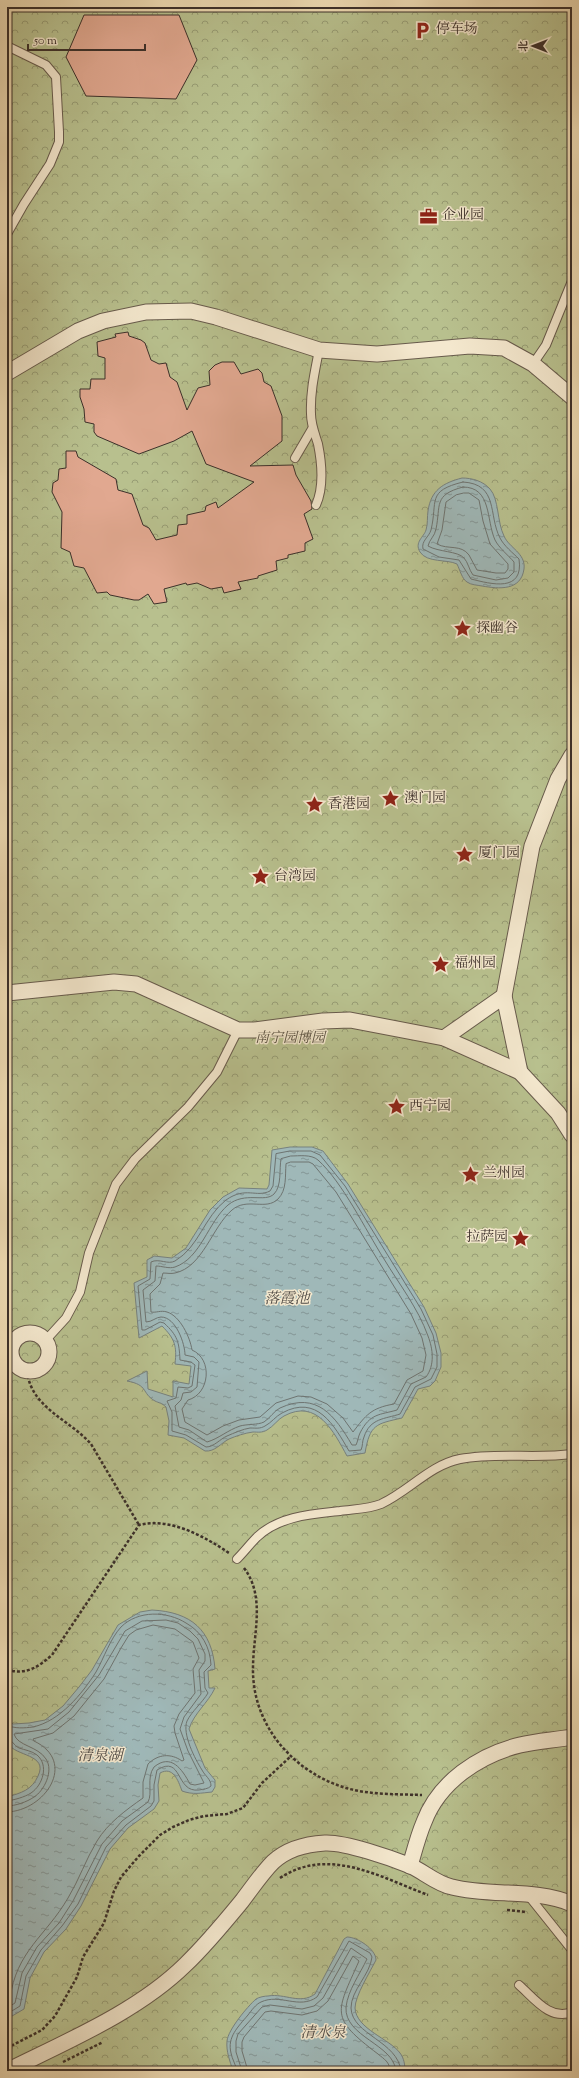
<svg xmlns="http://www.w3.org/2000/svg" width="579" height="2078" font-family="'Sorts Mill Goudy','Noto Serif SC',serif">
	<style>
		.park { fill: url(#park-crowns); stroke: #7a785c }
		.water { fill: url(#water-ripples); stroke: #77827f }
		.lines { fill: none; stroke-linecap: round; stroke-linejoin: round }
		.shore { stroke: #6e7471; stroke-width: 1 }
		.building { fill: #e1a890; stroke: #3c302a }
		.lane-casing { stroke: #685b4c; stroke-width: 10 }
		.street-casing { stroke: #685b4c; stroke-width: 17 }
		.path { stroke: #3c302a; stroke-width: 2.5; stroke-dasharray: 3 2; stroke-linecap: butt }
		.lane { stroke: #f4e8ce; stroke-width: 8 }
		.street { stroke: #f4e8ce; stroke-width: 15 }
		.labels { text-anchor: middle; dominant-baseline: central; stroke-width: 3; stroke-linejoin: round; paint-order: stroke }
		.poi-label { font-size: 14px; fill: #3c302a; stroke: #f4e8ce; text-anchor: start }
		.park-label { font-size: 14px; font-style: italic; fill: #554d3e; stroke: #f4e8ce }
		.water-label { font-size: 15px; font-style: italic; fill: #504b46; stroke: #f4e8ce }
	</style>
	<defs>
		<pattern id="park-crowns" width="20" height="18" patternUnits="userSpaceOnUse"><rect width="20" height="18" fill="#b8c08e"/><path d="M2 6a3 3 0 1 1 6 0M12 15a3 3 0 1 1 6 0" fill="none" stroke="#979c74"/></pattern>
		<pattern id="water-ripples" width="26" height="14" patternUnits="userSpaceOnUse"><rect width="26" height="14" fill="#9fb8b8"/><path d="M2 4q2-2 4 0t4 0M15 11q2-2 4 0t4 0" fill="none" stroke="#839696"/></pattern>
	</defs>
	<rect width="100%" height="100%" fill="#eedbb3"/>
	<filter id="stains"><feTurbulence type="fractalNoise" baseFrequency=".005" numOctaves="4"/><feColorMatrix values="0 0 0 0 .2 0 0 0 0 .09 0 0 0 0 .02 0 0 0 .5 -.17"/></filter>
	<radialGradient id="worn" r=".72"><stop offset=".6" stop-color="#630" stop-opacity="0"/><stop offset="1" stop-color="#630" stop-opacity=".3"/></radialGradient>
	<rect class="park" x="7" y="7" width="565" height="2064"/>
	<g class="water">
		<path d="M462 478C472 478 483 481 490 489 499 499 497 522 504 536 509 548 526 553 524 569 521 591 499 589 482 586 477 585 471 585 467 582 462 579 460 570 457 564 447 559 427 563 420 552 414 542 424 537 426 530 428 524 427 517 428 511 431 490 443 483 462 478Z"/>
		<path d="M290 1147H312L323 1151 348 1184 424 1307 436 1333 441 1353V1367L435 1381 430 1386 418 1389 402 1418C376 1424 370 1424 365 1453L347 1456C334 1432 317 1398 284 1416 278 1419 274 1426 267 1430 262 1433 258 1432 253 1432 245 1433 236 1436 229 1439 221 1443 215 1452 205 1451L184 1438 168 1435 169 1421 166 1407C162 1403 159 1403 155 1401 141 1393 149 1385 127 1381L147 1371 148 1389 173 1397V1381L189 1384 191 1366 175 1364C177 1346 175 1339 162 1326L139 1338 134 1283 147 1277V1260L154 1256 172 1258 186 1248 210 1210 223 1197 239 1188 267 1189 269 1185 272 1150Z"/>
		<path d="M152 1610C191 1612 212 1630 215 1669L208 1671 209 1688H215C208 1703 194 1713 189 1729L205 1768 215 1780V1787L212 1792C201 1793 193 1795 182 1791 178 1780 173 1766 160 1773L158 1785 159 1801 154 1809 128 1828 110 1849 81 1906 66 1929 44 1952 30 1978 24 2009 7 2019V1797C21 1793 32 1790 38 1776 49 1754 14 1756 9 1744 6 1737 7 1728 7 1720L13 1724 29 1723 45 1720 63 1706 79 1687 92 1670 118 1625 140 1612Z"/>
		<path d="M347 1937C357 1937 376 1949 376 1960 370 1972 355 1996 355 2008 356 2029 390 2039 400 2053 404 2058 405 2065 405 2071H233C230 2061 226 2052 227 2041 228 2030 247 2007 256 1999 259 1997 265 1996 268 1996 285 1993 300 2005 315 1994L344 1939Z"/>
	</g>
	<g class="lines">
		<g class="shore">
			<path d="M463 482C499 484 488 515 500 538 504 546 513 553 519 559 524 593 491 584 471 579L459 560 439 557 423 549C421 541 429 537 431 530 438 501 426 491 463 482Z"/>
			<path d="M463 487C492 487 486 520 495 540 499 548 508 555 514 562V572L508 578 496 580 473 575C469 570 468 562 464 558 458 551 438 552 428 546 429 540 435 536 436 529 441 505 433 495 463 487Z"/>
			<path d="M464 493H469L479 500 483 521 490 544 508 564V569L505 573H496L477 570C474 565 472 560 469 555 461 544 448 550 437 544L442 530 446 502 456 495Z"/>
			<path d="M290 1151H311L320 1155 345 1186 421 1309 433 1335 437 1354V1367L431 1379 415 1387 400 1414C385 1419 370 1418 364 1437 362 1441 363 1446 361 1450L349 1451C334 1425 317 1394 282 1413 276 1416 271 1423 265 1426 260 1429 256 1428 250 1428 243 1429 234 1433 227 1436 220 1439 214 1447 206 1447L186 1435 172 1431V1412L167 1401 176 1398 178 1387 188 1388 192 1386 195 1365 191 1362 180 1360C179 1342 178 1336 164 1323L160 1322 145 1330H142L138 1286 150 1279 151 1262C159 1258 168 1265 175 1261 199 1247 204 1217 226 1200 246 1186 256 1198 270 1191L273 1186 276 1154Z"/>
			<path d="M291 1156C299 1156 311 1154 318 1160 343 1183 365 1229 384 1259 399 1284 418 1308 428 1336 433 1349 435 1365 426 1377L411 1384 397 1410C380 1415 370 1413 360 1433 358 1437 358 1441 356 1445H352C335 1416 317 1391 280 1408 274 1411 270 1418 264 1422 258 1425 247 1424 240 1426 228 1430 218 1439 207 1442L189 1430 179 1427 175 1406 181 1400 183 1393 191 1392 197 1387 199 1362 194 1357 185 1355C185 1344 176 1317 161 1317 156 1317 152 1322 146 1322L143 1290 155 1281 156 1266C162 1266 169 1269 175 1267 201 1258 208 1222 228 1205 245 1191 265 1203 274 1194 282 1186 279 1169 281 1159Z"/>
			<path d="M291 1162H309L313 1164 336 1192 411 1314 422 1338 426 1355 423 1371 407 1380 394 1404C371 1408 366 1415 353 1432L343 1418 327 1404 311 1397 298 1396 276 1403 260 1417 239 1420 223 1426 207 1435 185 1422 182 1409 188 1400C210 1394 213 1359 192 1350 190 1337 180 1316 167 1312 161 1310 156 1313 151 1312L150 1294 160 1284 163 1273C167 1273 171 1274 175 1273 203 1267 212 1227 232 1210 247 1197 266 1211 278 1199 287 1190 285 1176 286 1164Z"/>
			<path d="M7 1725C14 1729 25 1728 33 1727 60 1721 82 1694 96 1672 104 1658 110 1639 121 1627 138 1610 167 1611 186 1623 202 1632 210 1647 211 1665L204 1672 205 1688 208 1693C202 1703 192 1711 187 1721 182 1734 195 1759 202 1770 205 1776 211 1779 211 1786 208 1789 204 1789 199 1790 175 1793 183 1754 157 1770L154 1785V1801L151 1806 126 1825 106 1847 78 1904 62 1926 41 1950 26 1976 20 2006 7 2014"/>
			<path d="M7 1739C13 1740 13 1745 19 1748 25 1750 32 1751 37 1755 49 1765 43 1785 31 1793 25 1797 14 1800 7 1801"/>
			<path d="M7 1806C15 1806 27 1802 34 1797 44 1791 54 1771 46 1759 38 1746 17 1746 14 1734L48 1729 69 1712 99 1675 125 1631 142 1621 166 1620 178 1623 190 1631 198 1639 205 1654V1661L199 1670 201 1694 184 1717 180 1729 188 1751 204 1783 195 1785 190 1784C182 1769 171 1753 154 1767 146 1778 153 1793 148 1802L122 1821 102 1844 73 1901 59 1923 37 1947 22 1973 15 2003 7 2008"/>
			<path d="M7 1812C45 1811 78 1762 34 1741L33 1739 53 1733 74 1716 104 1679 121 1648 129 1635 136 1630 153 1625 175 1629 193 1642 199 1658 193 1669 195 1693 179 1714 174 1726 175 1733 184 1760 182 1761C171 1753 158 1754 148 1764L143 1782V1798C126 1810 108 1823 97 1841 86 1859 79 1880 68 1898 46 1936 16 1951 10 1999L7 2001"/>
			<path d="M237 2071C236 2065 232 2059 231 2053 227 2037 238 2027 248 2015 251 2011 256 2004 261 2002 280 1993 299 2010 317 1997L349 1941 370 1953 372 1957C370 1975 351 1990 351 2008 352 2035 398 2041 401 2071"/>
			<path d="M242 2071 236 2052V2041L238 2034 262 2007 270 2005 302 2009 314 2006 323 1998 351 1948 367 1959C360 1974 348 1990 346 2007 344 2037 394 2044 396 2071"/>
			<path d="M248 2071 242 2051V2042L244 2037 265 2012 271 2011 302 2015 317 2011 328 2001 353 1956 359 1961C336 2013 329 2017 378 2054 384 2059 390 2062 390 2071"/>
		</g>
	</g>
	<g class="building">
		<polygon points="84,15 179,15 197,60 176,99 86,96 66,57"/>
		<polygon points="128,332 129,336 141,340 145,343 151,360 159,364 166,363 170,377 177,382 187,410 198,388 210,385 209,371 215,365 222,362 234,362 241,374 258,369 262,373 264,382 271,386 282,416 282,441 250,466 293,465 296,475 311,501 312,509 304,514 313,539 305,543 305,551 288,555 288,558 276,561 277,570 258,576 258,578 238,582 241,589 224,593 222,587 211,589 197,583 187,585 186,583 164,589 167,602 154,604 148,594 139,600 134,600 110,595 107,592 97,593 84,568 74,566 70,552 61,548 62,512 52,492 53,483 58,480 59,469 66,468 66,451 76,451 78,457 116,479 118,490 132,494 143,525 149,528 156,540 177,535 178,525 187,524 187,515 205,511 206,506 216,502 218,508 254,482 206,464 192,431 174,441 139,454 97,436 94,432 94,424 85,422 84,409 80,397 80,389 90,389 91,379 105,379 105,358 98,356 97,342 116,337 115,334"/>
	</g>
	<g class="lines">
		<defs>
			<g id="lane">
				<polyline points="7,46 46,65 56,77 59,132 59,142 50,164 24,204 7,234"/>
				<polyline points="533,364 546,345 572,281"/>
				<polyline points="295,458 312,429"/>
				<path d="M316 505C324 487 322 464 318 444 315 434 311 425 311 414 310 392 315 371 319 350"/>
				<polyline points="45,1341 66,1318 80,1292 89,1253 116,1184 135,1159 188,1107 217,1072 238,1030"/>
				<path d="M237 1559C244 1552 250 1544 257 1537 279 1516 312 1514 340 1511 354 1509 369 1509 381 1504 409 1491 430 1465 460 1459 497 1452 535 1459 572 1454"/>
				<polyline points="528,1895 572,1950"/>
				<path d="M519 1985C534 1998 550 2021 572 2012"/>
			</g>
			<g id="street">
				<polyline points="7,373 78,331 103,321 146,312 191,311 216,317 319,350 377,354 470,346 504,348 533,364 572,397"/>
				<polyline points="7,993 114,982 136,984 238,1030 254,1030 323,1021 350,1020 444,1038 504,996 520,1072 558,1113 572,1135"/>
				<polyline points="504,996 532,846 558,779 572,755"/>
				<polyline points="444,1038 520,1072"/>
				<circle cx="30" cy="1352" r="19"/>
				<path d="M410 1866C414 1852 418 1836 424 1822 439 1782 479 1755 520 1745 537 1741 555 1740 572 1737"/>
				<path d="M7 2071C67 2041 137 2012 185 1965 206 1945 224 1923 242 1901 252 1888 262 1873 273 1862 287 1849 307 1844 325 1843 345 1842 391 1858 411 1866 424 1872 437 1884 452 1887 491 1897 535 1888 572 1904"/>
			</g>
		</defs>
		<use href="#lane" class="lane-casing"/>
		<use href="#street" class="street-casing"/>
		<g class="path">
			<path d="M27 1371C31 1408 69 1419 91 1444L139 1525"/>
			<path d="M244 1568C266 1597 253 1634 253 1668 252 1725 293 1772 346 1788 370 1795 397 1794 422 1795"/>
			<path d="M7 1670C27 1675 38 1667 52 1655L139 1525C169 1517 204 1536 229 1553"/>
			<path d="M280 1878C328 1846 380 1877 428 1895"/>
			<polyline points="507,1910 526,1912"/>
			<polyline points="7,2048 42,2030 55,2016 77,1977 83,1957 104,1923 114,1891 121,1877 139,1856 160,1835 173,1827 189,1820 204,1816 227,1814 243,1808 262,1783 290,1757"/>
			<polyline points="63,2062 103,2042"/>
		</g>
		<use href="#lane" class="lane"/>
		<use href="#street" class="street"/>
	</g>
	<defs>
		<symbol id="parking-bare" viewBox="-9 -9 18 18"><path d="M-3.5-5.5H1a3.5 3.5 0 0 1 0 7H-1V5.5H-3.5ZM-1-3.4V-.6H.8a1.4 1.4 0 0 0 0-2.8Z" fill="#8f2418" stroke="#f4e8ce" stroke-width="2.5" paint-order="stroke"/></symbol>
		<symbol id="office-bare" viewBox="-9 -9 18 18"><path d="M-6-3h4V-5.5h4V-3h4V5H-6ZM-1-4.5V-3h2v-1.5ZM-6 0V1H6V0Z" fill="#8f2418" stroke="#f4e8ce" stroke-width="2.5" paint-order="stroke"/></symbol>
		<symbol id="sight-bare" viewBox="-9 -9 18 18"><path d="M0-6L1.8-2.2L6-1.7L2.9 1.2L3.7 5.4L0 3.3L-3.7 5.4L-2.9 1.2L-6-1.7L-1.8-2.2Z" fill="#8f2418" stroke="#f4e8ce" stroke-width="2.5" paint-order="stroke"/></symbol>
	</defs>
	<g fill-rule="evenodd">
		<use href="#parking-bare" x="410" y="18" width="25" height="25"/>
		<use href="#office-bare" x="416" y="204" width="25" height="25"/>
		<use href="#sight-bare" x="450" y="616" width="25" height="25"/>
		<use href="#sight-bare" x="378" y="786" width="25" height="25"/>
		<use href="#sight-bare" x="302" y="792" width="25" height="25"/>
		<use href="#sight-bare" x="452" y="842" width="25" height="25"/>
		<use href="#sight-bare" x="248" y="864" width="25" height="25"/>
		<use href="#sight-bare" x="428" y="952" width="25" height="25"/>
		<use href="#sight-bare" x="384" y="1094" width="25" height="25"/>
		<use href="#sight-bare" x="458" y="1162" width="25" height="25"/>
		<use href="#sight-bare" x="508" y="1226" width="25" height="25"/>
	</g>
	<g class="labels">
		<g class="poi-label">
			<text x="436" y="30">停车场</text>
			<text x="442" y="216">企业园</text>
			<text x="476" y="629">探幽谷</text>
			<text x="404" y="799">澳门园</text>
			<text x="328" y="805">香港园</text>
			<text x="478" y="854">厦门园</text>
			<text x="274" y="877">台湾园</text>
			<text x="454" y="964">福州园</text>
			<text x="409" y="1107">西宁园</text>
			<text x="483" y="1174">兰州园</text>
			<text x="508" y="1238" text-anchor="end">拉萨园</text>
		</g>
		<g class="park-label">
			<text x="290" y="1039">南宁园博园</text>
		</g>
		<g class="water-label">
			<text x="287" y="1299">落霞池</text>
			<text x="100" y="1756">清泉湖</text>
			<text x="323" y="2033">清水泉</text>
		</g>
	</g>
	<rect width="579" height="2078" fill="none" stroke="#eedbb3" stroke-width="24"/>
	<rect x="8" y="8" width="563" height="2062" fill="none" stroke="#3c302a" stroke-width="2"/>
	<rect x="12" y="12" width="555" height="2054" fill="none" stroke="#3c302a"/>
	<g transform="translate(533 46) rotate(270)" stroke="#f4e8ce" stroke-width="3" paint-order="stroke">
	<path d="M0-3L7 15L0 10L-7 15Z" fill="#3c302a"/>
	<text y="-6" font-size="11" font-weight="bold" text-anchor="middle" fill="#3c302a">北</text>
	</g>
	<path d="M28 44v6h117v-6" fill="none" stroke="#3c302a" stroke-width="2"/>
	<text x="34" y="44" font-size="12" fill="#3c302a" stroke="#f4e8ce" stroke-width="3" paint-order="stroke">50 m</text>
	<rect width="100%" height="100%" filter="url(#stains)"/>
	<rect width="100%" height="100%" fill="url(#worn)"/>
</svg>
